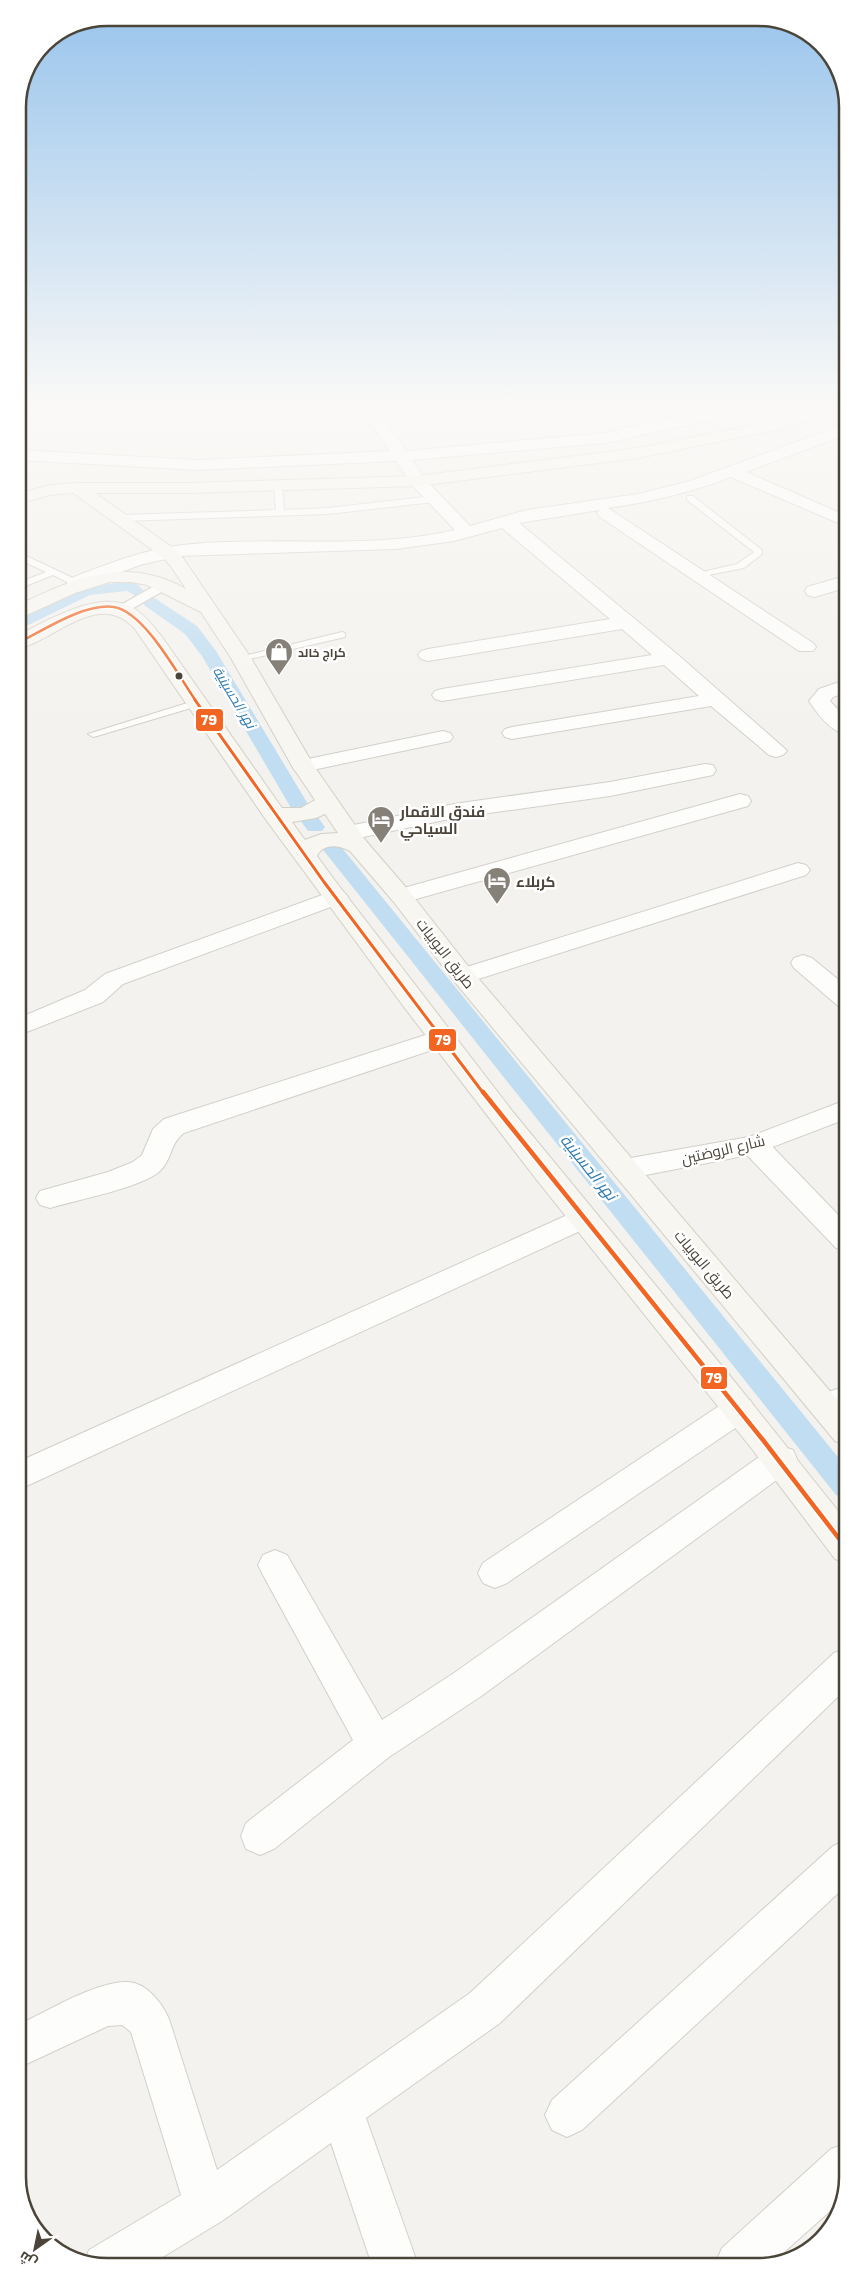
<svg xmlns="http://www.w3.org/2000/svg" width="865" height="2284" font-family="'Golos Text',Cairo,sans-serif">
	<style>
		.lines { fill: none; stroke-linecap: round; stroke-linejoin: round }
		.canal { fill: #c0ddf1; fill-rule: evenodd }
		.service-casing { stroke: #d2d0cb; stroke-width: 2 }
		.pedestrian-casing { stroke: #d2d0cb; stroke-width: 3 }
		.minor-casing { stroke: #d2d0cb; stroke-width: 2 }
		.tertiary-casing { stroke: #d2d0cb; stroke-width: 2 }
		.secondary-casing { stroke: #d3cfc5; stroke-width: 2 }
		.service { fill: #fdfdfc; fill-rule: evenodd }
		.pedestrian { fill: #fdfdfc; fill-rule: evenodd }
		.minor { fill: #fdfdfc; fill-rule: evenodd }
		.tertiary { fill: #fdfdfc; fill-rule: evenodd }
		.secondary { fill: #f7f6f1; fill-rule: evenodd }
		.bus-1-far2-casing { stroke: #fff; stroke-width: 5 }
		.bus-1-far1-casing { stroke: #fff; stroke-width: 6 }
		.bus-1-casing { stroke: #fff; stroke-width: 8 }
		.bus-1-far2 { stroke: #f26522; stroke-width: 2.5 }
		.bus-1-far1 { stroke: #f26522; stroke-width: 3 }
		.bus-1 { stroke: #f26522; stroke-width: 4.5 }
		.bus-dot { fill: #4b4439; stroke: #fff; stroke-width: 2 }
		.labels { text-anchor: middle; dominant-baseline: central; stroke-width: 5; stroke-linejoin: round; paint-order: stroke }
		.far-poi-label { font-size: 12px; font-weight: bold; fill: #4b4439; stroke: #fff; text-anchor: start }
		.far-water-label { font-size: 14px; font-style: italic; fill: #2e7ab2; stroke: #fff }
		.poi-label { font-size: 15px; font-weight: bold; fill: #4b4439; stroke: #fff; text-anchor: start }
		.street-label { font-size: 15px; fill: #4b4439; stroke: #fff }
		.water-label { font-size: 16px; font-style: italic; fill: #2e7ab2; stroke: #fff }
		.rim { fill: none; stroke: #4b4439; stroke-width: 2.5 }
		.line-badge { stroke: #fff; stroke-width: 2 }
		.badge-label { font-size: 14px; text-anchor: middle; font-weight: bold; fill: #fff }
	</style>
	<rect width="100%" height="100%" fill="#f4f2ee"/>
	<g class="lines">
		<g class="canal">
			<polygon points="130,581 136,583 144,591 142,594 136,596 127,591 90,595 18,630 18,618 80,588"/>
			<polygon points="150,597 156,599 197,626 216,651 311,809 308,813 294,813 202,656 185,634 144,605 142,602"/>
			<polygon points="310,814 317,816 325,827 322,831 308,831 300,820 303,816"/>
			<polygon points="331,841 338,843 846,1467 846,1499 836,1495 324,851 321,847 324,843"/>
		</g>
		<defs>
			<g id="service">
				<polygon points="278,482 282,485 284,510 328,508 434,496 438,499 434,502 328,514 121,521 117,518 121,515 276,510 274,485"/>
				<polygon points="687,496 693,496 762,550 762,554 744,568 698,577 698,573 737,564 754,552 687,500"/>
				<polygon points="18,552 79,581 81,583 73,585 53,575 18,589 18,583 46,572 18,559"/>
				<polygon points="342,632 345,633 345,637 241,661 236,658"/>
				<polygon points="197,700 202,703 201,705 97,736 93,737 88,734"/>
			</g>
			<g id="pedestrian">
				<polygon points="648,402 663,402 693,420 691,423 683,423"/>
				<polygon points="165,580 172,584 170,587 126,612 121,613 114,609"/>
			</g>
			<g id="minor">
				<path d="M357 402H373L406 451 605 433 740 402H763L760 405 729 416 605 443 412 460 424 478 470 526 527 510 638 494 690 481 845 424V435L746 472 845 515V526L731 477C692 492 651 502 608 508L813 643 816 647 813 651H799L600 517 597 513 600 510 519 523 677 654 783 747 787 751 783 755 776 757 769 755 711 706 512 739 505 737 502 733 505 729 512 727 699 696 664 665 442 701 435 699 432 695 435 691 442 689 652 655 622 629 428 661 421 659 418 655 421 651 428 649 610 619 502 528 454 541 396 549 178 556 140 565 76 589 69 587 67 583 69 579C109 563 150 547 193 544 280 536 370 550 455 530L412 485 396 461 198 470 18 460V450L198 460 390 451Z"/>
				<polygon points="845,576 845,588 814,597 807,595 805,591 807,587"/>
				<path d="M845 680V693L833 697 830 701 845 717V734C830 731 817 713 809 701L819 689Z"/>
				<polygon points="443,731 450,733 453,737 450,741 303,772 295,771 292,766 295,761 303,760"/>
				<polygon points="705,764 713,765 716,770 713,775 610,796 454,818 349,840 341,838 338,833 341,828 349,826 454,804 610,782"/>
				<polygon points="740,794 748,796 751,801 748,806 409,901 401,903 393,901 389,896 393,891"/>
				<polygon points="798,863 806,865 810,870 806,875 472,981 463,984 454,981 451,976 454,971"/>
				<polygon points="336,890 344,892 348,897 344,902 123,984 103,1002 19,1035 19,1018 85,990 105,974"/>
				<polygon points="803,955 812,958 846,986 846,1007 837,1005 794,968 791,963 794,958"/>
				<path d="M441 1030 450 1032 454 1038 450 1044 184 1133C170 1143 172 1160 160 1171 141 1188 76 1200 50 1208L40 1205 36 1198 40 1191 108 1172 133 1162 142 1155 153 1129 164 1119Z"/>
				<polygon points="754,1136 764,1138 846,1223 846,1251 836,1248 744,1152 740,1145 744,1138"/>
				<polygon points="583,1208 593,1211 597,1218 593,1225 20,1489 20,1461"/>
				<polygon points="846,1386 846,1411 825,1419 814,1415 809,1406 814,1397"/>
				<polygon points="739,1396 750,1400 755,1409 750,1418 507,1583 495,1588 483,1583 478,1573 483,1563 728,1400"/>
				<polygon points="781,1446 793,1450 797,1459 793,1468 480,1697 389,1757 274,1849 260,1855 246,1849 241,1836 246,1823 353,1740 263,1575 258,1565 263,1555 275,1550 287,1555 382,1720 454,1673 769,1450"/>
				<path d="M847 1648V1688L500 2023 366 2118 418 2265H372L331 2143 222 2221 148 2266H101L85 2260 89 2250 181 2195 131 2032 122 2025 108 2026 20 2067V2024C50 2010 96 1981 128 1982 147 1983 162 2003 169 2019L217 2170 470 1993 834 1653Z"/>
				<polygon points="847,1840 847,1885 582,2130 567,2137 552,2130 545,2115 552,2100 833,1846"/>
				<polygon points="847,2143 847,2177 839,2203 772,2263 715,2264 722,2248 831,2149"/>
			</g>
			<polygon id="tertiary" points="846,1100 846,1119 754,1154 625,1179 615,1176 611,1169 615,1162 625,1159 749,1137"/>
			<path id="secondary" d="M835 402H845V409L772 431 638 458 418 486 187 493H95L173 548 183 558 251 658 314 766 366 841 409 891 472 971 846 1410V1445L835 1441 454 981 393 901 350 851C338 845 324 843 317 856L333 878 513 1112 731 1377 847 1522V1563L835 1559 752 1449 536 1179 404 1007 264 817 135 629C99 589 57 639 18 649V635C49 620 102 587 135 609 146 616 154 627 162 637L282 808H301L315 800 292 766 231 658 201 612 147 585 131 582H110L75 593 18 619V605C75 578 126 555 186 589L170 565 161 556 73 493 50 495 18 504V494L49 485 77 483H187L418 476 638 448 769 422ZM325 814 338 833 321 834 305 840 292 822 316 818Z"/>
		</defs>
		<use href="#service" class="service-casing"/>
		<use href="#pedestrian" class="pedestrian-casing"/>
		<use href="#minor" class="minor-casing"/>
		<use href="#tertiary" class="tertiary-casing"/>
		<use href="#secondary" class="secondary-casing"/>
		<use href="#service" class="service"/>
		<use href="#pedestrian" class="pedestrian"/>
		<use href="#minor" class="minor"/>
		<use href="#tertiary" class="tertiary"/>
		<use href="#secondary" class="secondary"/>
		<defs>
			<path id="bus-1-far2" d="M18 643C44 630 84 603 114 607 145 612 179 677 196 701"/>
			<polyline id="bus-1-far1" points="195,700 324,882 484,1094"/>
			<polyline id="bus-1" points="483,1092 763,1440 847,1549"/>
		</defs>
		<use href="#bus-1-far2" class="bus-1-far2-casing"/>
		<use href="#bus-1-far1" class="bus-1-far1-casing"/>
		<use href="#bus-1" class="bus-1-casing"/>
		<use href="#bus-1-far2" class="bus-1-far2"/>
		<use href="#bus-1-far1" class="bus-1-far1"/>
		<use href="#bus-1" class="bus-1"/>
	</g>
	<linearGradient id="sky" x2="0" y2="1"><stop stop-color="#98c4ec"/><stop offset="0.56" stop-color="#faf9f7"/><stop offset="1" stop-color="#faf9f7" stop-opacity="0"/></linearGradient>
	<rect width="865" height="722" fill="url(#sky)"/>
	<defs>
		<symbol id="shop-pin" viewBox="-11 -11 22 30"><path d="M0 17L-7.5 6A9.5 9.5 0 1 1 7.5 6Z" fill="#868178" stroke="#fff"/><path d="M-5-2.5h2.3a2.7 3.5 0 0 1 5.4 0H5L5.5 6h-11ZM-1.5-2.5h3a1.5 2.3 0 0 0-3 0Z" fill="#fff"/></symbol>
		<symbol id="hotel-pin" viewBox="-11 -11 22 30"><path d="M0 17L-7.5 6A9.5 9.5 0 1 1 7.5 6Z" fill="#868178" stroke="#fff"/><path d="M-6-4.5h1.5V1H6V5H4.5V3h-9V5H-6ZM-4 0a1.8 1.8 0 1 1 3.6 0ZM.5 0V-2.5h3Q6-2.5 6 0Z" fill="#fff"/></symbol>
	</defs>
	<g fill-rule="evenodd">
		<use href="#shop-pin" x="263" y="636" width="32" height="43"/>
		<use href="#hotel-pin" x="365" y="804" width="32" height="43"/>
		<use href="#hotel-pin" x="481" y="865" width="32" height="43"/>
	</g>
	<circle class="bus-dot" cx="179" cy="676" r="4.5"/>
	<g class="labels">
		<g class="far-poi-label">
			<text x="298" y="652">كراج خالد</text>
		</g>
		<g class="far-water-label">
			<text transform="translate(235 697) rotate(59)">نهر الحسينية</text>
		</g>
		<g class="poi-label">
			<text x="400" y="811">فندق الاقمار<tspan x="400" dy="17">السياحي</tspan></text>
			<text x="516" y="881">كربلاء</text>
		</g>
		<g class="street-label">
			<text transform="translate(446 953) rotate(52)">طريق البوبيات</text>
			<text transform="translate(723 1149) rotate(-13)">شارع الروضتين</text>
			<text transform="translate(705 1264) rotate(50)">طريق البوبيات</text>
		</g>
		<g class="water-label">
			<text transform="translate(589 1167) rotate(51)">نهر الحسينية</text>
		</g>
	</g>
	<path d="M0 0H865V2284H0ZM107 26H758A81 81 0 0 1 839 107V2177A81 81 0 0 1 758 2258H107A81 81 0 0 1 26 2177V107A81 81 0 0 1 107 26Z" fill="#fff" fill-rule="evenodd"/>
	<path class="rim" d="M107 26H758A81 81 0 0 1 839 107V2177A81 81 0 0 1 758 2258H107A81 81 0 0 1 26 2177V107A81 81 0 0 1 107 26Z"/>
	<g class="line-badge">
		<rect x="195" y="708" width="29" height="24" rx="5" fill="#f26522"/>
		<rect x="428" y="1028" width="29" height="24" rx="5" fill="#f26522"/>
		<rect x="700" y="1366" width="28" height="24" rx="5" fill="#f26522"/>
	</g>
	<g class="badge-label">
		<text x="209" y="725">79</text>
		<text x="443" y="1045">79</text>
		<text x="714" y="1383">79</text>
	</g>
	<g transform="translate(35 2249) rotate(213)" stroke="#ffffff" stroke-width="4" paint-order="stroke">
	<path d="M0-4L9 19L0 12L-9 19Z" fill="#4b4439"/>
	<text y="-8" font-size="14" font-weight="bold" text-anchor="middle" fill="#4b4439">ش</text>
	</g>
</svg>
